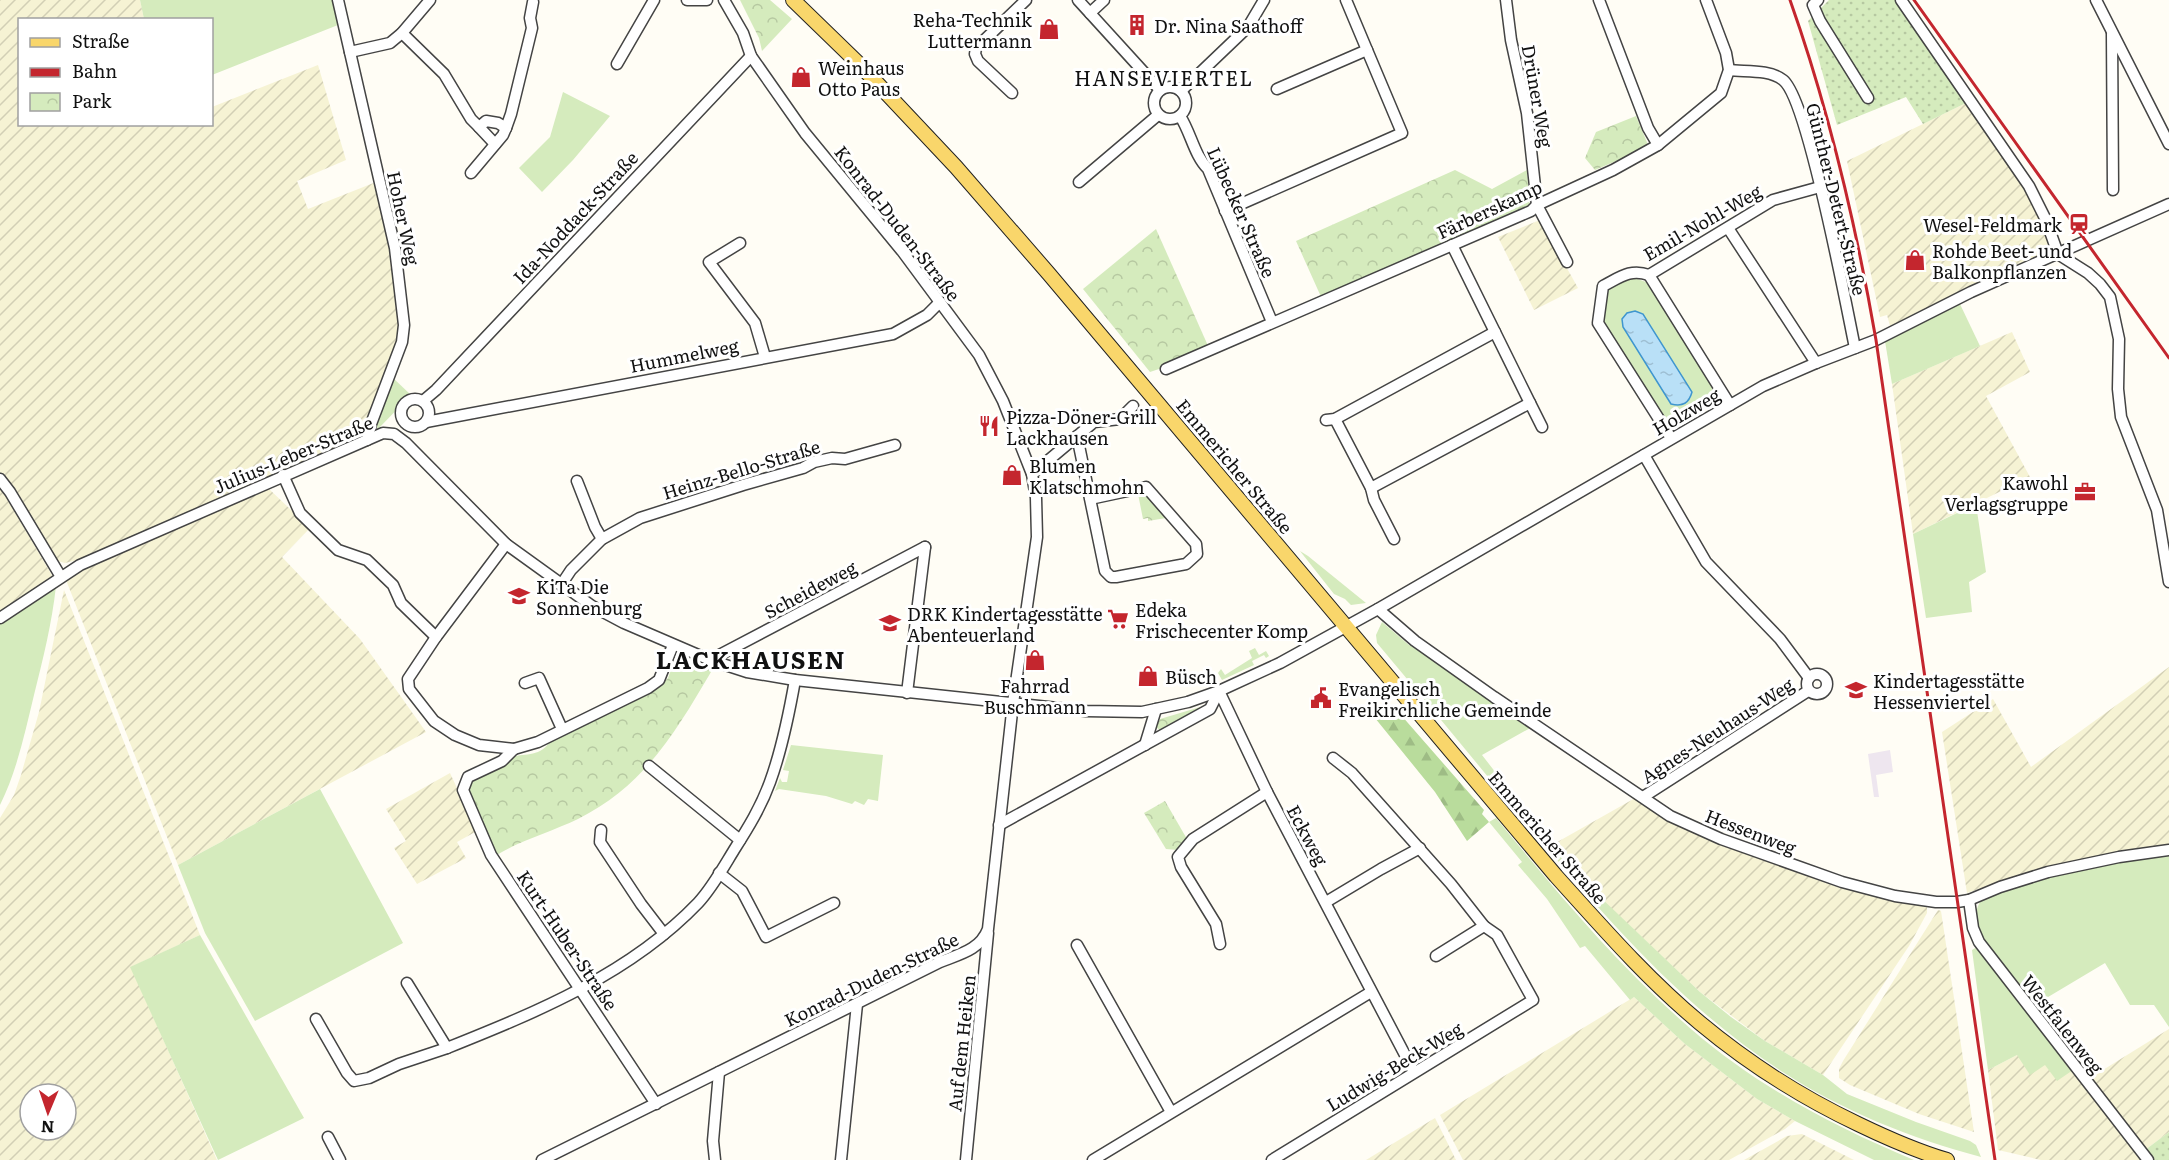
<svg xmlns="http://www.w3.org/2000/svg" width="2169" height="1160" font-family="Literata,serif">
	<style>
		.industrial { fill: #eee6ef }
		.farmland { fill: url(#farmland-furrows); fill-rule: evenodd }
		.grass { fill: #d5ebbd }
		.forest { fill: url(#forest-firs) }
		.park { fill: url(#park-crowns) }
		.garden { fill: url(#garden-dots) }
		.water { fill: url(#water-ripples); stroke: #3f96cf; stroke-width: 1.5 }
		.lines { fill: none; stroke-linecap: round; stroke-linejoin: round }
		.minor-casing { stroke: #444; stroke-width: 13 }
		.major-casing { stroke: #222; stroke-width: 16 }
		.minor { stroke: #fff; stroke-width: 10 }
		.major { stroke: #f9d66b; stroke-width: 14 }
		.rail { stroke: #c4262e; stroke-width: 3 }
		.labels { text-anchor: middle; dominant-baseline: central; stroke-width: 6; stroke-linejoin: round; paint-order: stroke }
		.poi-label { font-size: 18px; fill: #111; stroke: #fff; text-anchor: start }
		.street-label { font-size: 18px; fill: #111; stroke: #fff }
		.neighbourhood-label { font-size: 20px; letter-spacing: 1.5px; fill: #111; stroke: #fff }
		.district-label { font-size: 24px; font-weight: bold; letter-spacing: 1.5px; fill: #111; stroke: #fff }
	</style>
	<defs>
		<pattern id="farmland-furrows" width="10" height="10" patternUnits="userSpaceOnUse" patternTransform="scale(1.5)"><rect width="10" height="10" fill="#f6f3d4"/><path d="M-1 1l2-2M0 10L10 0M9 11l2-2" fill="none" stroke="#d2cfb5"/></pattern>
		<pattern id="forest-firs" width="22" height="20" patternUnits="userSpaceOnUse" patternTransform="scale(1.5)"><rect width="22" height="20" fill="#b9dc9c"/><path d="M5 1l3.5 6h-7zM16 11l3.5 6h-7z" fill="#9ebc85"/></pattern>
		<pattern id="park-crowns" width="20" height="18" patternUnits="userSpaceOnUse" patternTransform="scale(1.5)"><rect width="20" height="18" fill="#d5ebbd"/><path d="M2 6a3 3 0 1 1 6 0M12 15a3 3 0 1 1 6 0" fill="none" stroke="#b6c8a1"/></pattern>
		<pattern id="garden-dots" width="8" height="8" patternUnits="userSpaceOnUse" patternTransform="scale(1.5)"><rect width="8" height="8" fill="#d5ebbd"/><path d="M2 2h.1M6 6h.1" fill="none" stroke="#b6c8a1" stroke-width="1.8" stroke-linecap="round"/></pattern>
		<pattern id="water-ripples" width="26" height="14" patternUnits="userSpaceOnUse" patternTransform="scale(1.5)"><rect width="26" height="14" fill="#b9e0f7"/><path d="M2 4q2-2 4 0t4 0M15 11q2-2 4 0t4 0" fill="none" stroke="#9ebfd3"/></pattern>
	</defs>
	<rect width="100%" height="100%" fill="#fffdf5"/>
	<polygon class="industrial" points="1890,750 1893,772 1876,775 1879,797 1874,797 1868,754"/>
	<g class="farmland">
		<polygon points="0,0 140,0 144,19 20,20 20,124 212,124 212,107 318,65 346,160 297,181 308,209 376,182 393,254 401,333 364,436 78,560 65,563 54,560 0,474"/>
		<polygon points="1968,102 2010,164 2037,208 2053,252 1890,326 1887,315 1880,317 1847,161"/>
		<polygon points="1540,220 1578,288 1534,310 1498,237"/>
		<polygon points="2012,332 2030,372 1986,396 2030,477 1913,534 1892,384"/>
		<polygon points="0,487 53,577 0,612"/>
		<polygon points="268,488 310,528 282,557 360,639 426,732 178,865 66,580 84,568"/>
		<path d="M64 590 200 935 131 967 217 1160H0V818L14 795 21 775 39 712ZM30 1094H66V1130H30Z"/>
		<polygon points="2169,667 2169,845 2045,867 1967,893 1942,732 1993,699 2031,767"/>
		<polygon points="450,773 477,831 457,842 466,858 417,884 394,848 406,841 386,809"/>
		<polygon points="1637,797 1667,820 1719,844 1840,888 1927,907 1927,913 1909,946 1823,1075 1765,1041 1700,992 1598,896 1552,845"/>
		<polygon points="1938,910 1941,911 1974,1132 1919,1114 1850,1085 1839,1078 1839,1069 1843,1061"/>
		<polygon points="1634,997 1685,1044 1757,1099 1795,1121 1785,1129 1729,1160 1463,1160 1440,1115"/>
		<polygon points="2169,1029 2169,1132 2145,1150 2090,1078"/>
		<polygon points="2017,1055 2045,1064 2073,1070 2142,1160 2041,1160 1998,1150 1988,1070"/>
		<polygon points="1435,1118 1456,1160 1366,1160"/>
		<polygon points="1802,1134 1854,1160 1744,1160 1787,1136"/>
	</g>
	<g class="grass">
		<polygon points="140,0 333,0 338,25 212,75 212,20 144,19"/>
		<polygon points="563,92 610,116 573,160 542,192 519,168 550,137"/>
		<polygon points="1632,277 1646,282 1718,393 1716,402 1675,426 1668,424 1600,321 1606,289"/>
		<polygon points="1959,302 1980,346 1892,384 1885,341"/>
		<polygon points="393,378 411,395 378,429 375,425"/>
		<polygon points="1976,504 1986,572 1969,582 1972,612 1926,618 1913,534"/>
		<polygon points="1300,551 1308,556 1366,603 1351,605 1345,599 1334,594"/>
		<path d="M56 586C52 623 43 659 34 695 25 732 17 771 0 805V623Z"/>
		<path d="M1382 622 1409 645 1424 652 1532 727 1482 755 1552 845 1598 895 1700 992 1731 1017 1765 1041 1823 1075 1847 1094 1916 1122 1970 1141 1976 1145 1981 1157C1910 1138 1843 1111 1781 1071 1680 1005 1602 914 1525 822 1476 762 1427 703 1377 643L1376 635Z"/>
		<polygon points="1255,648 1259,655 1266,651 1269,656 1266,658 1264,655 1252,661 1254,665 1222,680 1218,673 1221,669 1225,675 1252,658 1249,651"/>
		<polygon points="791,745 883,755 878,801 868,799 864,805 855,801 852,804 826,796 779,789 775,791 780,778 782,782 787,782 789,771 783,770"/>
		<polygon points="320,789 403,943 255,1021 205,933 178,865"/>
		<path d="M1496 818C1557 892 1618 966 1691 1029 1757 1086 1834 1127 1914 1160H1874L1795 1121 1757 1099 1685 1044 1634 997 1630 1000 1585 946 1580 948 1547 899 1518 865 1522 862 1489 822Z"/>
		<path d="M2169 855V1027L2154 1005H2130L2105 963 2033 1006C2018 987 1964 930 1979 904 1980 901 1984 899 1986 897L2049 876 2118 862Z"/>
		<polygon points="200,935 304,1118 218,1160 130,967"/>
		<polygon points="1977,947 2073,1070 2057,1081 2045,1065 2030,1075 2017,1055 1988,1070 1972,950"/>
	</g>
	<polygon class="forest" points="1394,707 1484,810 1482,814 1489,822 1467,841 1435,792 1375,718"/>
	<g class="park">
		<polygon points="740,0 770,0 792,19 762,51 759,38"/>
		<polygon points="1636,116 1649,147 1595,170 1585,158 1596,132"/>
		<polygon points="1455,170 1492,189 1527,170 1530,209 1322,299 1296,241"/>
		<polygon points="1156,229 1209,348 1165,367 1150,372 1083,289"/>
		<polygon points="1144,493 1146,494 1166,518 1148,521 1148,518 1143,519 1138,494"/>
		<path d="M677 654 695 660 692 663 715 670 711 672C675 733 644 786 578 819 551 832 521 840 495 856L469 791 471 781C482 774 495 762 507 758 524 752 537 759 550 742L657 689 668 678Z"/>
		<polygon points="1207,705 1163,733 1156,727 1160,719"/>
		<polygon points="1165,801 1187,839 1178,850 1166,849 1144,813"/>
	</g>
	<g class="garden">
		<polygon points="1829,0 1897,0 1968,102 1923,124 1906,97 1837,125 1808,21"/>
		<polygon points="2169,1132 2169,1160 2153,1160 2145,1150"/>
	</g>
	<path class="water" d="M1635 311 1643 314 1692 392C1689 403 1683 407 1671 404L1623 327 1622 319 1627 313Z"/>
	<g class="lines">
		<defs>
			<g id="minor">
				<polyline points="338,0 395,248 404,325 402,342 371,424 367,440"/>
				<polyline points="687,0 707,0"/>
				<polyline points="1078,0 1160,90"/>
				<polyline points="1506,0 1511,40 1527,113 1537,205 1567,262"/>
				<polyline points="1599,0 1648,128 1658,145"/>
				<polyline points="1818,0 1813,5 1820,21 1868,98"/>
				<polyline points="1901,0 2029,186 2046,220 2058,254 2088,273 2100,284 2110,297 2119,339 2118,389 2121,417 2157,510 2169,582"/>
				<polyline points="2096,0 2169,144"/>
				<polyline points="1090,13 1104,0"/>
				<polyline points="402,33 444,74 471,119 479,127 486,121 498,123 506,128 511,114 532,28 530,18 533,2"/>
				<polyline points="2112,34 2113,190"/>
				<polyline points="350,52 390,43 402,33 430,0"/>
				<polyline points="617,64 654,0"/>
				<path d="M1729 70C1746 72 1769 69 1783 80 1808 99 1846 305 1855 348"/>
				<circle cx="1170" cy="103" r="16"/>
				<polyline points="1277,89 1367,50 1346,0"/>
				<polyline points="1181,91 1248,27 1264,0"/>
				<polyline points="1012,93 978,61 975,54 976,48 1026,0"/>
				<path d="M1180 116C1191 133 1194 155 1208 169L1272 322"/>
				<polyline points="479,127 495,144"/>
				<polyline points="471,173 503,135 506,128"/>
				<polyline points="1079,182 1158,115"/>
				<polyline points="1225,211 1402,133 1367,50"/>
				<polyline points="1728,228 1816,363"/>
				<polyline points="740,243 709,262 755,323 765,357"/>
				<path d="M1649 275C1630 268 1619 278 1603 286L1598 323 1671 438"/>
				<polyline points="1649,275 1773,200 1820,187"/>
				<polyline points="1649,275 1730,405"/>
				<polyline points="1166,369 1531,211 1537,205 1613,170 1658,145 1721,93 1729,70 1726,53 1706,0"/>
				<circle cx="415" cy="413" r="14"/>
				<polyline points="423,401 436,390 751,56"/>
				<polyline points="1530,403 1542,427"/>
				<polyline points="1335,419 1371,488 1374,500 1394,539"/>
				<polyline points="1326,420 1335,419 1495,332"/>
				<polyline points="426,422 893,334 927,315 940,302"/>
				<polyline points="1077,436 1105,571 1111,577 1116,577 1186,564 1197,554 1196,544 1146,487 1090,499"/>
				<polyline points="1644,455 1706,562 1780,639 1809,678"/>
				<polyline points="1032,474 1094,422 1120,419 1133,406"/>
				<polyline points="283,475 300,513 338,550 367,560 393,585 401,603 436,637"/>
				<polyline points="0,479 10,492 61,577"/>
				<polyline points="577,481 595,527 602,539"/>
				<polyline points="1371,488 1530,403 1452,245"/>
				<polyline points="506,544 436,637 408,679 409,689 434,721 455,735 479,745 514,749 538,742 648,688 659,680 673,645"/>
				<polyline points="561,585 571,570 602,539 640,518 743,485 803,468 814,462 832,458 845,459 895,445"/>
				<polyline points="1378,609 1415,641 1494,697 1670,816 1721,839 1842,882 1895,896 1936,902 1957,902 1969,900 2000,887 2048,872 2119,857 2169,850"/>
				<polyline points="0,618 80,565 383,433 394,434 406,443 506,544 592,606 624,623 710,660 747,672 795,680 1086,711 1142,712 1188,702 1219,691 1280,663 1378,609 1763,386 1816,363 1876,340 1971,292 2169,204"/>
				<polyline points="710,660 925,547"/>
				<circle cx="1817" cy="684" r="10"/>
				<polyline points="525,683 539,678 562,729"/>
				<polyline points="1219,691 1267,792 1414,1072"/>
				<polyline points="907,693 925,547"/>
				<polyline points="1145,745 1156,709"/>
				<polyline points="514,749 502,761 468,777 463,790 491,855 656,1104"/>
				<polyline points="649,766 740,840"/>
				<polyline points="1643,797 1808,691"/>
				<polyline points="999,825 1210,709 1219,691"/>
				<polyline points="601,830 600,842 641,904 664,934"/>
				<polyline points="719,873 742,891 766,937 834,903"/>
				<polyline points="1969,900 1973,928 1979,942 2148,1160"/>
				<polyline points="1326,902 1381,869 1420,848"/>
				<polyline points="1220,944 1216,924 1181,867 1178,857 1193,839 1267,792"/>
				<polyline points="1077,945 1171,1112"/>
				<polyline points="1436,956 1484,926"/>
				<polyline points="316,1019 347,1073 354,1081 369,1078 399,1064 447,1048 407,983"/>
				<path d="M447 1048C537 1012 630 974 698 903 712 888 723 868 734 850 748 828 761 807 770 782 782 749 789 714 795 680"/>
				<polyline points="328,1137 340,1160"/>
				<path d="M542 1160 940 962C960 954 980 950 988 929L1013 703 1037 537 1036 498 1032 474 1003 401 979 355 902 251 805 133 751 56 743 33 724 0"/>
				<polyline points="715,1160 713,1141 719,1072"/>
				<polyline points="841,1160 857,1004"/>
				<polyline points="966,1160 988,933"/>
				<polyline points="1093,1160 1371,992"/>
				<polyline points="1272,1160 1533,1000 1497,935 1484,926 1451,884 1352,773 1333,758"/>
			</g>
			<path id="major" d="M793 0 859 64 956 167 1049 274 1556 876C1602 927 1647 979 1700 1023 1748 1063 1801 1097 1858 1124 1887 1138 1916 1151 1947 1160"/>
		</defs>
		<use href="#minor" class="minor-casing"/>
		<use href="#major" class="major-casing"/>
		<use href="#minor" class="minor"/>
		<use href="#major" class="major"/>
		<g class="rail">
			<path d="M1790 0C1829 110 1856 225 1876 340L1995 1160"/>
			<polyline points="1914,0 2169,358"/>
		</g>
	</g>
	<defs>
		<symbol id="building-bare" viewBox="-9 -9 18 18"><path d="M-4-6H4V6H1V3H-1V6H-4ZM-2.5-4.3h1.7v1.8h-1.7ZM.8-4.3h1.7v1.8H.8ZM-2.5-1h1.7V.8h-1.7ZM.8-1h1.7V.8H.8Z" fill="#c4262e" stroke="#fff" stroke-width="2.5" paint-order="stroke"/></symbol>
		<symbol id="shop-bare" viewBox="-9 -9 18 18"><path d="M-5-2.5h2.3a2.7 3.5 0 0 1 5.4 0H5L5.5 6h-11ZM-1.5-2.5h3a1.5 2.3 0 0 0-3 0Z" fill="#c4262e" stroke="#fff" stroke-width="2.5" paint-order="stroke"/></symbol>
		<symbol id="station-bare" viewBox="-9 -9 18 18"><path d="M-3-6H3Q5-6 5-4V2Q5 4 3 4L4.5 6H3L1.5 4h-3L-3 6H-4.5L-3 4Q-5 4-5 2V-4Q-5-6-3-6ZM-3.5-4v3h7v-3ZM-3.5 1v1.5H-2V1ZM2 1v1.5H3.5V1Z" fill="#c4262e" stroke="#fff" stroke-width="2.5" paint-order="stroke"/></symbol>
		<symbol id="restaurant-bare" viewBox="-9 -9 18 18"><path d="M-5-6h1v4h1v-4h1v4h1v-4h1v5L-1.5 .5V6h-2V.5L-5-1ZM5-6V6H3V1.5H1.5Q1.5-4 5-6Z" fill="#c4262e" stroke="#fff" stroke-width="2.5" paint-order="stroke"/></symbol>
		<symbol id="office-bare" viewBox="-9 -9 18 18"><path d="M-6-3h4V-5.5h4V-3h4V5H-6ZM-1-4.5V-3h2v-1.5ZM-6 0V1H6V0Z" fill="#c4262e" stroke="#fff" stroke-width="2.5" paint-order="stroke"/></symbol>
		<symbol id="school-bare" viewBox="-9 -9 18 18"><path d="M0-5L7-2L0 1L-7-2ZM-4 1L0 2.5L4 1V4Q0 6-4 4Z" fill="#c4262e" stroke="#fff" stroke-width="2.5" paint-order="stroke"/></symbol>
		<symbol id="supermarket-bare" viewBox="-9 -9 18 18"><path d="M-6-5.5h2.5l.6 2H6L4.5 2H-2.5L-4.4-4H-6ZM-1.5 3.2a1.3 1.3 0 1 0 .1 0ZM3 3.2a1.3 1.3 0 1 0 .1 0Z" fill="#c4262e" stroke="#fff" stroke-width="2.5" paint-order="stroke"/></symbol>
		<symbol id="civic-bare" viewBox="-9 -9 18 18"><path d="M-.6-6.5H3V-4.5H.6V-3L4-1V1h2V6H-6V1h2V-1L-.6-3ZM-1.2 2.5V6h2.4V2.5Z" fill="#c4262e" stroke="#fff" stroke-width="2.5" paint-order="stroke"/></symbol>
	</defs>
	<g fill-rule="evenodd">
		<use href="#building-bare" x="1122" y="10" width="30" height="30"/>
		<use href="#shop-bare" x="1034" y="14" width="30" height="30"/>
		<use href="#shop-bare" x="786" y="62" width="30" height="30"/>
		<use href="#station-bare" x="2064" y="209" width="30" height="30"/>
		<use href="#shop-bare" x="1900" y="245" width="30" height="30"/>
		<use href="#restaurant-bare" x="974" y="411" width="30" height="30"/>
		<use href="#shop-bare" x="997" y="460" width="30" height="30"/>
		<use href="#office-bare" x="2070" y="477" width="30" height="30"/>
		<use href="#school-bare" x="504" y="581" width="30" height="30"/>
		<use href="#supermarket-bare" x="1103" y="604" width="30" height="30"/>
		<use href="#school-bare" x="875" y="608" width="30" height="30"/>
		<use href="#shop-bare" x="1020" y="645" width="30" height="30"/>
		<use href="#shop-bare" x="1133" y="661" width="30" height="30"/>
		<use href="#school-bare" x="1841" y="675" width="30" height="30"/>
		<use href="#civic-bare" x="1306" y="683" width="30" height="30"/>
	</g>
	<g class="labels">
		<g class="poi-label">
			<text x="1032" y="19" text-anchor="end">Reha-Technik<tspan x="1032" dy="21">Luttermann</tspan></text>
			<text x="1154" y="25">Dr. Nina Saathoff</text>
			<text x="818" y="67">Weinhaus<tspan x="818" dy="21">Otto Paus</tspan></text>
			<text x="2062" y="224" text-anchor="end">Wesel-Feldmark</text>
			<text x="1932" y="250">Rohde Beet- und<tspan x="1932" dy="21">Balkonpflanzen</tspan></text>
			<text x="1006" y="416">Pizza-Döner-Grill<tspan x="1006" dy="21">Lackhausen</tspan></text>
			<text x="1029" y="465">Blumen<tspan x="1029" dy="21">Klatschmohn</tspan></text>
			<text x="2068" y="482" text-anchor="end">Kawohl<tspan x="2068" dy="21">Verlagsgruppe</tspan></text>
			<text x="536" y="586">KiTa Die<tspan x="536" dy="21">Sonnenburg</tspan></text>
			<text x="1135" y="609">Edeka<tspan x="1135" dy="21">Frischecenter Komp</tspan></text>
			<text x="907" y="613">DRK Kindertagesstätte<tspan x="907" dy="21">Abenteuerland</tspan></text>
			<text x="1165" y="676">Büsch</text>
			<text x="1873" y="680">Kindertagesstätte<tspan x="1873" dy="21">Hessenviertel</tspan></text>
			<text x="1035" y="685" text-anchor="middle">Fahrrad<tspan x="1035" dy="21">Buschmann</tspan></text>
			<text x="1338" y="688">Evangelisch<tspan x="1338" dy="21">Freikirchliche Gemeinde</tspan></text>
		</g>
		<g class="street-label">
			<text transform="translate(1538 96) rotate(80)">Drüner Weg</text>
			<text transform="translate(1837 199) rotate(76)">Günther-Detert-Straße</text>
			<text transform="translate(1489 209) rotate(-25)">Färberskamp</text>
			<text transform="translate(1242 212) rotate(66)">Lübecker Straße</text>
			<text transform="translate(575 217) rotate(-47)">Ida-Noddack-Straße</text>
			<text transform="translate(404 218) rotate(78)">Hoher Weg</text>
			<text transform="translate(1702 222) rotate(-30)">Emil-Nohl-Weg</text>
			<text transform="translate(898 223) rotate(52)">Konrad-Duden-Straße</text>
			<text transform="translate(684 355) rotate(-11)">Hummelweg</text>
			<text transform="translate(1686 411) rotate(-30)">Holzweg</text>
			<text transform="translate(293 454) rotate(-23)">Julius-Leber-Straße</text>
			<text transform="translate(1235 466) rotate(50)">Emmericher Straße</text>
			<text transform="translate(741 469) rotate(-17)">Heinz-Bello-Straße</text>
			<text transform="translate(810 589) rotate(-28)">Scheideweg</text>
			<text transform="translate(1717 730) rotate(-33)">Agnes-Neuhaus-Weg</text>
			<text transform="translate(1751 831) rotate(21)">Hessenweg</text>
			<text transform="translate(1308 835) rotate(62)">Eckweg</text>
			<text transform="translate(1548 837) rotate(49)">Emmericher Straße</text>
			<text transform="translate(568 940) rotate(56)">Kurt-Huber-Straße</text>
			<text transform="translate(871 979) rotate(-26)">Konrad-Duden-Straße</text>
			<text transform="translate(2063 1024) rotate(52)">Westfalenweg</text>
			<text transform="translate(961 1043) rotate(-84)">Auf dem Heiken</text>
			<text transform="translate(1394 1066) rotate(-31)">Ludwig-Beck-Weg</text>
		</g>
		<g class="neighbourhood-label">
			<text x="1164" y="77">HANSEVIERTEL</text>
		</g>
		<g class="district-label">
			<text x="751" y="658">LACKHAUSEN</text>
		</g>
	</g>
	<rect x="18" y="18" width="195" height="108" fill="#ffffff" stroke="#a0a0a0" stroke-width="1.5"/>
	<rect x="30" y="38" width="30" height="9" fill="#f9d66b" stroke="#a0a0a0" stroke-width="1.5"/>
	<text x="72" y="48" font-size="18" fill="#111111">Straße</text>
	<rect x="30" y="68" width="30" height="9" fill="#c4262e" stroke="#a0a0a0" stroke-width="1.5"/>
	<text x="72" y="78" font-size="18" fill="#111111">Bahn</text>
	<rect x="30" y="93" width="30" height="18" fill="url(#park-crowns)" stroke="#a0a0a0" stroke-width="1.5"/>
	<text x="72" y="108" font-size="18" fill="#111111">Park</text>
	<g transform="translate(48 1112) rotate(182)"><circle r="28" fill="#ffffff" stroke="#a0a0a0" stroke-width="1.5"/>
	<path d="M0-4.5L10 22L0 15L-10 22Z" fill="#c4262e"/>
	<text y="-9" font-size="16" font-weight="bold" text-anchor="middle" fill="#111111">N</text>
	</g>
</svg>
